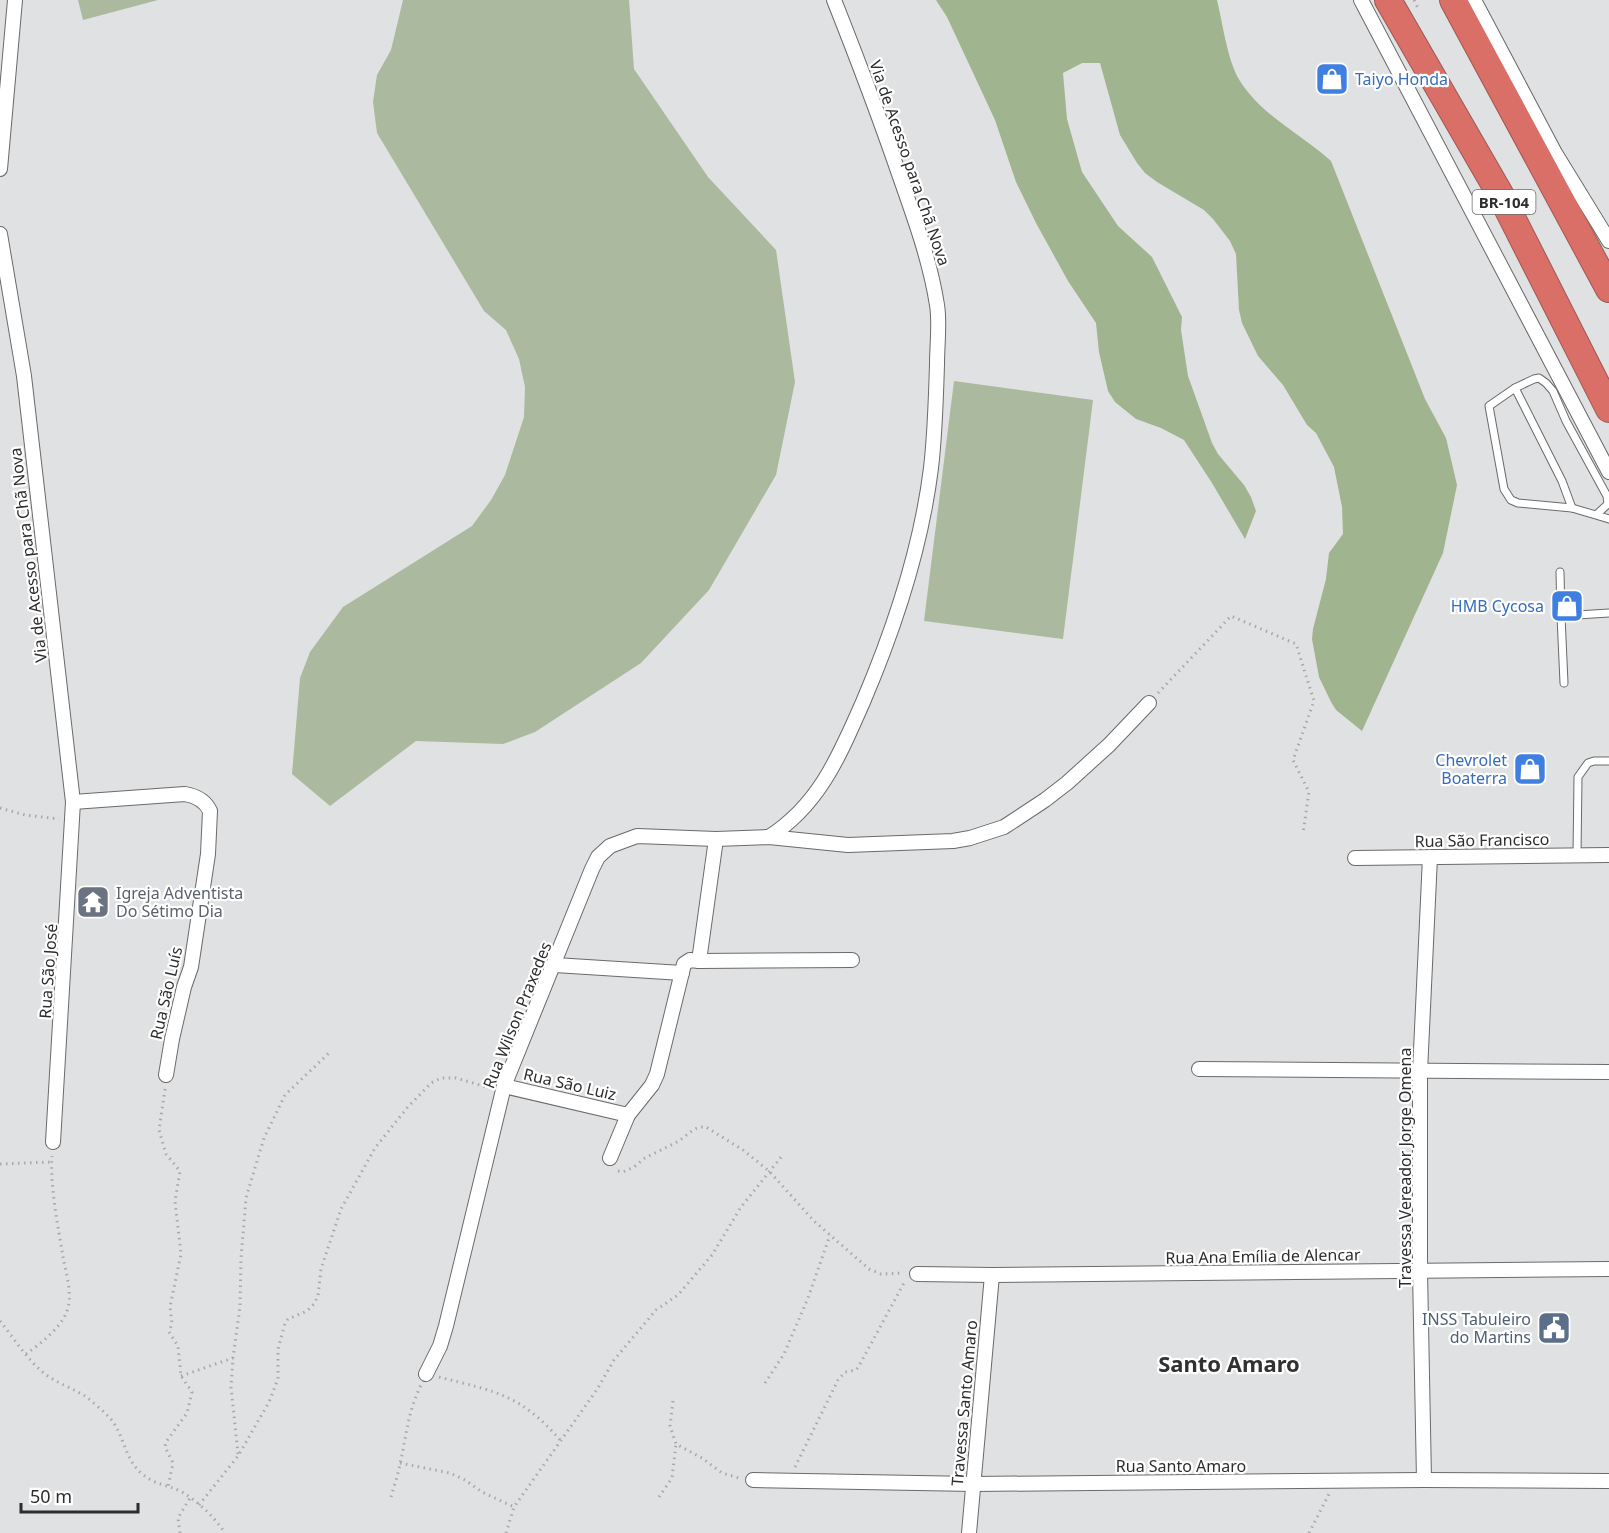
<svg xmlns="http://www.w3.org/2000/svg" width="1609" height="1533" font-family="'Noto Sans',sans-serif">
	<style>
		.green { fill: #abb99e }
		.forest { fill: #a0b48f }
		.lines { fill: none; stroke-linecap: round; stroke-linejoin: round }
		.lane-casing { stroke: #6a6a6b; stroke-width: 9 }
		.street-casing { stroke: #6a6a6b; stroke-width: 16 }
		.highway-casing { stroke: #9d5854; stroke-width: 28 }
		.path { stroke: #a9a9aa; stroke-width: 3; stroke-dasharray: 1.5 4.5; stroke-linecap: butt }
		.lane { stroke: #fff; stroke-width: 7 }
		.street { stroke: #fff; stroke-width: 14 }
		.highway { stroke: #da6f68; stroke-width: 26 }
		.labels { text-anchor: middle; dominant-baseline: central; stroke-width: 4.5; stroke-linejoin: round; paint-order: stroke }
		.shield { fill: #fff; stroke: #6c6c6d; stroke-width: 1.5 }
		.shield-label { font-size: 15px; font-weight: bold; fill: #2d2d2e }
		.shop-label { font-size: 16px; fill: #366cbe; stroke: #fff; text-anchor: end }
		.street-label { font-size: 16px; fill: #2d2d2e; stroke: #fff }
		.worship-label { font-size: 16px; fill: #5b616d; stroke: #fff; text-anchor: start }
		.service-label { font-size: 16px; fill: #4e5e75; stroke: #fff; text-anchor: end }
		.district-label { font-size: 22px; font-weight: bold; fill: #313132; stroke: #fff }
	</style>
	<rect width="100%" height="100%" fill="#e0e1e2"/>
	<g class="green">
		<polygon points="78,0 158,0 83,20"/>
		<polygon points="403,0 629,0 634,69 708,177 776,250 795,382 776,475 709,590 641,663 535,732 503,744 416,741 330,806 292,774 300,678 310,652 343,607 472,526 491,500 505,475 524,417 525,387 519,359 506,330 484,311 377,133 373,102 377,75 391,50"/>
		<polygon points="954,381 1093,400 1063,639 924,621"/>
	</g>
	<path class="forest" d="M936 0H1217C1223 24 1227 60 1240 81 1262 116 1301 134 1331 161L1425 399 1446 438 1457 485 1443 553 1362 731 1336 710 1331 702 1319 677 1312 639 1313 629 1326 579 1329 553 1343 534 1342 507 1334 467 1316 433 1307 425 1283 385 1258 356 1242 323 1239 310 1236 254 1230 241 1213 219 1204 210 1157 182 1145 173 1137 163 1120 135 1100 63H1082L1063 73 1067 119 1082 172 1118 226 1152 257 1182 317 1181 330 1188 376 1212 443 1218 454 1244 485 1251 497 1256 511 1245 539 1212 483 1184 440 1161 428 1136 419 1115 402 1108 391 1099 352 1096 323 1068 281 1036 223 1016 182 995 120 947 17Z"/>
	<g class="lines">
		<defs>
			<g id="lane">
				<polyline points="1515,388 1562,481 1572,508"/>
				<polyline points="1596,515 1608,504 1607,496 1566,421 1553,391 1546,383 1539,378 1534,379 1515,388 1489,406 1504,489 1511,500 1518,503 1572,508 1609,519"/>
				<polyline points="1560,572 1561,616"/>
				<polyline points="1564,683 1561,616 1609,613"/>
				<polyline points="1577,855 1578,777 1588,763 1594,761 1609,761"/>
			</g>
			<g id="street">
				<polyline points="1361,0 1609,472"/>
				<polyline points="1474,0 1555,153 1609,241"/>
				<polyline points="0,169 15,0"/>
				<polyline points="0,234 24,376 73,802 53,1142"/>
				<path d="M73 802 185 794C196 796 205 800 210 811L208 854 191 967 184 987 172 1039 166 1075"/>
				<path d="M769 837C820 804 839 756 863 702 895 627 921 549 931 468 935 434 936 398 937 364 937 345 940 323 937 305 930 260 914 217 899 174 879 116 857 58 834 0"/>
				<polyline points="1355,858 1609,855"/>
				<polyline points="699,961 852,960"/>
				<polyline points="555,965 682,973"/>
				<polyline points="1199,1069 1609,1072"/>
				<polyline points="504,1086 628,1115"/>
				<polyline points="610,1158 628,1115 652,1085 657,1074 684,964 690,960 699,961 716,839"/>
				<polyline points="917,1274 992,1275 1609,1269"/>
				<polyline points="426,1374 440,1346 446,1326 504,1086 592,869 598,857 610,846 637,836 716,839 769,837 848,845 953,841 970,838 1004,827 1045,800 1067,783 1109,745 1149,703"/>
				<polyline points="753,1480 974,1484 1424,1480 1609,1481"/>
				<polyline points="1424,1480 1420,1271 1420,1072 1430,857"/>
				<polyline points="969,1533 992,1275"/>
			</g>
			<g id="highway">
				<polyline points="1388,0 1500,194 1609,409"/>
				<polyline points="1453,0 1609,289"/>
			</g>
		</defs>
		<use href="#lane" class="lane-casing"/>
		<use href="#street" class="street-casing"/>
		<use href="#highway" class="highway-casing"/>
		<g class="path">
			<polyline points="1414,0 1418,8"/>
			<polyline points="1158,693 1231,616 1296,644 1314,701 1293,760 1309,792 1303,833"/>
			<polyline points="0,808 25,815 59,819"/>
			<polyline points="165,1089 159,1130 166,1154 180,1171 175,1201 181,1254 170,1307 172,1323 169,1332 178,1346 181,1376 192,1392 187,1413 166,1442 165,1447 173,1463 168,1487"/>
			<polyline points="0,1164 52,1162"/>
			<polyline points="618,1171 623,1172 634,1167 645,1158 679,1141 693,1130 699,1127 706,1127 743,1150 769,1171 814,1221 869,1269 881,1274 903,1273"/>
			<path d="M0 1321C14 1338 27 1360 45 1374 57 1383 72 1388 85 1396 93 1402 102 1410 109 1417 124 1433 124 1458 141 1473 156 1486 167 1484 182 1492 199 1502 214 1517 225 1533"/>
			<path d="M26 1354C40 1344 61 1328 67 1311 73 1294 66 1274 63 1257 58 1226 50 1187 52 1156"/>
			<polyline points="181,1376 233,1358"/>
			<path d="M439 1377C497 1392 520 1394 561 1441"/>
			<polyline points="765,1383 784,1354 808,1298 830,1235"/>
			<polyline points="673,1401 670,1426 676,1444 702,1458 722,1473 739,1478"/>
			<polyline points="238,1454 231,1387 233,1358 240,1307 241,1258 246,1198 264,1138 285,1095 331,1051"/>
			<polyline points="400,1463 450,1473 465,1480 482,1492 514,1507"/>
			<polyline points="795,1467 838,1380 845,1372 856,1370 859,1366 905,1281"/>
			<path d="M391 1497C394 1486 398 1475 400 1464 407 1434 407 1414 421 1385"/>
			<polyline points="659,1497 672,1478 676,1444"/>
			<polyline points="199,1505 238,1456 269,1402 278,1379 278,1349 285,1323 288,1319 307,1311 314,1304 318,1296 321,1269 341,1209 375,1148 407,1108 431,1083 441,1078 456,1078 490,1088"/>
			<polyline points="180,1533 178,1518 190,1498"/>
			<polyline points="506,1533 514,1507 598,1388 614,1360 656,1310 678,1295 712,1255 741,1207 782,1156"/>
			<polyline points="1309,1533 1329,1494"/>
		</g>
		<use href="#lane" class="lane"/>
		<use href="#street" class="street"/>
		<use href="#highway" class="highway"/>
	</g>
	<defs>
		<symbol id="shop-square" viewBox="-11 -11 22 22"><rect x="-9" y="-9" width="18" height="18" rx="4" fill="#3f7fe0" stroke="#fff"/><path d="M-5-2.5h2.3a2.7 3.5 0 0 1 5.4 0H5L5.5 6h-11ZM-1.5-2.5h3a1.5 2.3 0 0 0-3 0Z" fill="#fff"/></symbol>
		<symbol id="temple-square" viewBox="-11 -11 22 22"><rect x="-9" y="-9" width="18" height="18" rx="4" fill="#6b7280" stroke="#fff"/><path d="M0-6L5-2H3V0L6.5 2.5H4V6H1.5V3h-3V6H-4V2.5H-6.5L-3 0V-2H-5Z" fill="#fff"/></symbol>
		<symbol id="civic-square" viewBox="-11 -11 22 22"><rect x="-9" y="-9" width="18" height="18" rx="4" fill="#5c6f8a" stroke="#fff"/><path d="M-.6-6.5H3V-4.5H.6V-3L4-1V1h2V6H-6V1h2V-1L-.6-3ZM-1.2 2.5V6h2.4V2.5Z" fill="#fff"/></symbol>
	</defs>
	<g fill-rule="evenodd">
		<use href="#shop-square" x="1313" y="60" width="38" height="38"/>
		<use href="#shop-square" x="1548" y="587" width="38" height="38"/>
		<use href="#shop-square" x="1511" y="750" width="38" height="38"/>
		<use href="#temple-square" x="74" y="883" width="38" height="38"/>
		<use href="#civic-square" x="1535" y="1309" width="38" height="38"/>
	</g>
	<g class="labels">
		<rect class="shield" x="1472.5" y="190" width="63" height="24" rx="4.5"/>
		<g class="shield-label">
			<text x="1504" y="202">BR-104</text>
		</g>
		<g class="shop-label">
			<text x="1355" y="79" text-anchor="start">Taiyo Honda</text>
			<text x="1544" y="606">HMB Cycosa</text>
			<text x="1507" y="760">Chevrolet<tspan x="1507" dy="18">Boaterra</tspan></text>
		</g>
		<g class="street-label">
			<text transform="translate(910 163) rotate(71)">Via de Acesso para Chã Nova</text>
			<text transform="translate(28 555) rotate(-97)">Via de Acesso para Chã Nova</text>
			<text transform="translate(1482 840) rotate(-1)">Rua São Francisco</text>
			<text transform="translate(48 971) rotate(-86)">Rua São José</text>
			<text transform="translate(166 993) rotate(-77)">Rua São Luís</text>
			<text transform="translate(517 1015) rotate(-68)">Rua Wilson Praxedes</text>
			<text transform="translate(570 1084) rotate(13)">Rua São Luiz</text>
			<text transform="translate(1405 1168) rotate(-90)">Travessa Vereador Jorge Omena</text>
			<text transform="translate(1263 1256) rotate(-1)">Rua Ana Emília de Alencar</text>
			<text transform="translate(964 1403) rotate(-85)">Travessa Santo Amaro</text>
			<text x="1181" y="1466">Rua Santo Amaro</text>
		</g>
		<g class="worship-label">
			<text x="116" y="893">Igreja Adventista<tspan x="116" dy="18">Do Sétimo Dia</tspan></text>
		</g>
		<g class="service-label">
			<text x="1531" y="1319">INSS Tabuleiro<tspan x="1531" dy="18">do Martins</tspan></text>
		</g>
		<g class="district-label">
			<text x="1229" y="1363">Santo Amaro</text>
		</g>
	</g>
	<path d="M21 1503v9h117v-9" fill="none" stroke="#2d2d2e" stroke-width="3"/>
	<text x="30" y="1503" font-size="18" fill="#2d2d2e" stroke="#ffffff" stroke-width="4.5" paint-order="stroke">50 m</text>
</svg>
